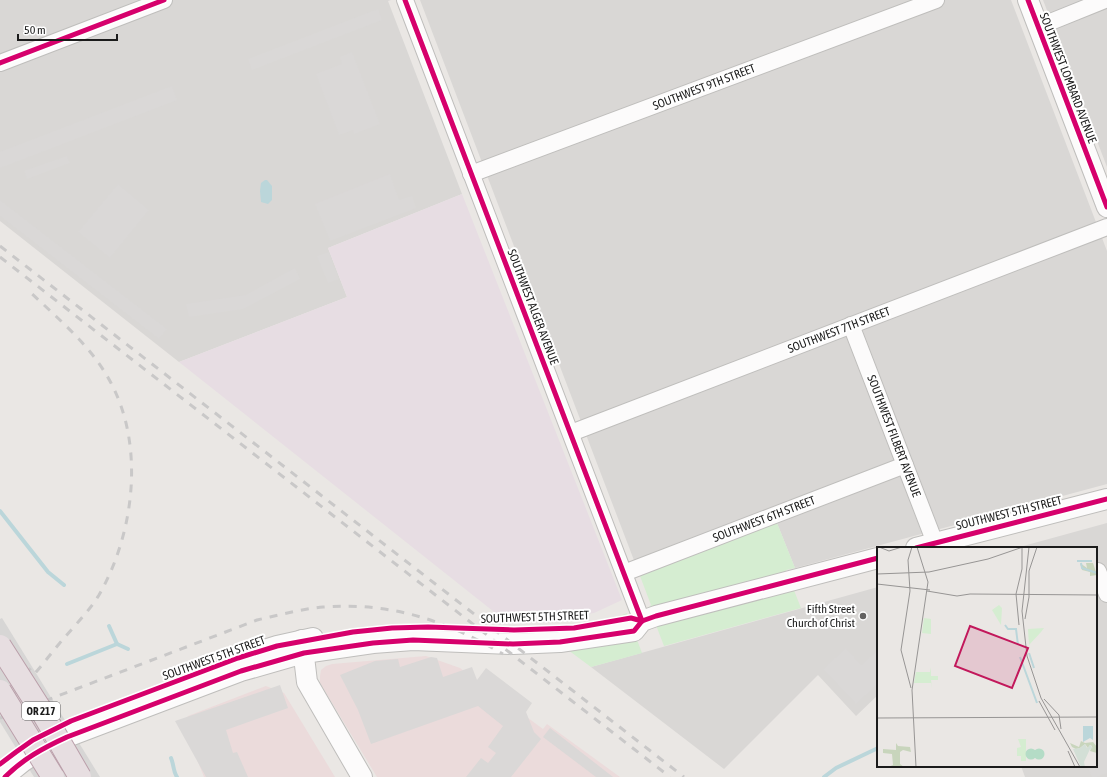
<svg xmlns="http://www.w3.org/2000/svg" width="1107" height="777" font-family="'Asap Condensed',sans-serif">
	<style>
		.residential { fill: #d9d7d5 }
		.commercial { fill: #ebdbdb }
		.industrial { fill: #e7dde3 }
		.park { fill: #d5edd1 }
		.parking { fill: #dad8d7 }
		.water { fill: #bbd6da }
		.pier { fill: #d7d6d5 }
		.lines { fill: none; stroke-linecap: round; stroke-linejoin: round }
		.stream { stroke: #bbd6da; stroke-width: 4 }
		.minor-casing { stroke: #bfbebc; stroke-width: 18 }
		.tertiary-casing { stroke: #bfbebc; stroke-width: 22 }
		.minor { stroke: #fcfbfb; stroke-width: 16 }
		.tertiary { stroke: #fcfbfb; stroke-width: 20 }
		.rail { stroke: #c9c8c8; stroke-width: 3; stroke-dasharray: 8 8; stroke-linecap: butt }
		.motorway-bridge-casing { stroke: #bb9faa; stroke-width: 24; stroke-linecap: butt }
		.motorway-bridge { stroke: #e7dee1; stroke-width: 22 }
		.cycleway-casing { stroke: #fff; stroke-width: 8 }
		.cycleway { stroke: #d6006c; stroke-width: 5 }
		.poi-dot { fill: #636261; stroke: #fff; stroke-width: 1.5 }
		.labels { text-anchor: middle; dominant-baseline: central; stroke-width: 4; stroke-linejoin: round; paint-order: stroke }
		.shield { fill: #fff; stroke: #5f5f5f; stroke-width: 1 }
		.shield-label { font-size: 11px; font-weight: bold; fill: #1b1b1b }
		.street-label { font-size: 12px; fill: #1b1b1b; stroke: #fff }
		.poi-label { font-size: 12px; fill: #1b1b1b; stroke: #fff; text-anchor: end }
		.inset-river { fill: none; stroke: #bbd6da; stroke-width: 2 }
		.inset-road { fill: none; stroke: #979594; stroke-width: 1 }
		.view { fill: #c2185b; fill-opacity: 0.15; stroke: #c2185b; stroke-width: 2 }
		.inset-edge { fill: none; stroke: #1b1b1b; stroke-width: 2 }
	</style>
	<rect width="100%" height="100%" fill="#eae7e4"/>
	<g class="residential">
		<polygon points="0,0 391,0 388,1 462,194 328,248 347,297 179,362 0,221"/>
		<polygon points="420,0 1011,0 1107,251 1107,484 795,568 777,523 640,576"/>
		<polygon points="1043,0 1107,0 1107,167"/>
		<polygon points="1107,523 1107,777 1025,777 1021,766 1096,766 1096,548 1016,548"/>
		<polygon points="878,587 878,695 856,716 818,675 724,769 591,667"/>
	</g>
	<g class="commercial">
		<polygon points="426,656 460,668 543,729 547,724 620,777 377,777 320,683 320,676 321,670 326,666 332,664"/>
		<polygon points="266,686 284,693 335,777 204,777 190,742 181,727 188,716"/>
	</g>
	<polygon class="industrial" points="462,194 622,600 594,613 543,620 503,619 179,362 347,297 328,248"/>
	<g class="park">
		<polygon points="777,523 795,568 786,570 801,608 664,646 649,607 651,605 640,576"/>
		<polygon points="627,613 642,653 591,667 556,641"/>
	</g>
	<g class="parking">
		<polygon points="378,9 382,20 252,70 248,59"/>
		<polygon points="352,52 380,124 354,134 353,130 339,135 316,74 342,64 340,57"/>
		<polygon points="172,86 177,100 0,168 0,152"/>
		<polygon points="67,156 70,163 27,179 24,171"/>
		<polygon points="390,174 399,200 412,196 416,208 330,241 315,204"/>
		<polygon points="118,184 149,210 110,258 78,232"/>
		<polygon points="0,200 167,329 159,339 0,216"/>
		<polygon points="329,252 339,279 328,283 317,256"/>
		<polygon points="295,268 300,279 243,309 189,317 186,304 246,295"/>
		<polygon points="846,648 861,665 878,650 878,684 856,704 823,669"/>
		<polygon points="431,657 437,658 443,677 472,667 477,680 486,668 532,703 526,712 534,732 541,739 511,777 466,777 481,758 488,763 496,753 488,747 503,726 478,706 371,744 358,710 340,675 375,661 398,659 400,667"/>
		<polygon points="280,685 288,708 226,730 233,753 237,752 248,777 206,777 175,721"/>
		<polygon points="550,728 613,777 596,777 543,737"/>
		<polygon points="1107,739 1107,773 1096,777 1092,777 1087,766 1096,766 1096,743"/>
	</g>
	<polygon class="water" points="265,180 267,180 272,186 272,200 268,204 261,202 260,191 261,183"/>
	<polygon class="pier" points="2,618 100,777 34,777 0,722 0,619"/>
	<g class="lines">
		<g class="stream">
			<polyline points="0,511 48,572 64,585"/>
			<polyline points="109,626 117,644 128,649"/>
			<polyline points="67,664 117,644"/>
			<path d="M171 758C174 765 173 771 177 777"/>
			<polyline points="824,777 836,768 878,748"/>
		</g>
		<defs>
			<g id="minor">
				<polyline points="405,0 642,621"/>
				<polyline points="1038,27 1105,0"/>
				<polyline points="0,63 164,0"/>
				<polyline points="471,174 936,0"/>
				<polyline points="851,325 937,548"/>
				<polyline points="571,433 1107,227"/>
				<polyline points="1098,571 1107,594"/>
				<polyline points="624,573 905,465"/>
			</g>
			<g id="tertiary">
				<polyline points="1028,0 1107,207"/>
				<polyline points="916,548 1107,499"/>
				<polyline points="302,640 307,682 362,777"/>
				<polyline points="227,662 277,646 313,638"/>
				<path d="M5 777C23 759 43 748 67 737L241 671 304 653 373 643 413 640 513 644 560 642 634 631 642 621 656 616 878 558"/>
			</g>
		</defs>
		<use href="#minor" class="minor-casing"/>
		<use href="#tertiary" class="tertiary-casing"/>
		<use href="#minor" class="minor"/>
		<use href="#tertiary" class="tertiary"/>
		<g class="rail">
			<polyline points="0,246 684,777"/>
			<polyline points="0,257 670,777"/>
			<polyline points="0,694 36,664"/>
			<path d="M0 704C8 698 19 691 26 683 38 671 48 657 59 644 72 628 88 613 99 595 134 534 145 447 111 383 91 345 57 318 27 289"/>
			<path d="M0 718 257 620C279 615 301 609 323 607 391 602 445 620 503 654"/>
		</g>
		<defs>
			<g id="motorway-bridge">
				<polyline points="0,646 44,715 80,777"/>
				<polyline points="0,691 53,777"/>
			</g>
		</defs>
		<use href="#motorway-bridge" class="motorway-bridge-casing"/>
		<use href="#motorway-bridge" class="motorway-bridge"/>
		<defs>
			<g id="cycleway">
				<polyline points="405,0 642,621"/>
				<polyline points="1028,0 1107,207"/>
				<polyline points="0,63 164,0"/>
				<polyline points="916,548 1107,499"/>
				<polyline points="0,764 16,752 33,740 71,721 238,658 277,646 353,632 392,628 428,627 514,630 574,628 631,618 642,621"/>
				<path d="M5 777C23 759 43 748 67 737L241 671 304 653 373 643 413 640 513 644 560 642 634 631 642 621 656 616 878 558"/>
			</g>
		</defs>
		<use href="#cycleway" class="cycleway-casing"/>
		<use href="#cycleway" class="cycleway"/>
	</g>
	<circle class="poi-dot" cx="863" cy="616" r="4"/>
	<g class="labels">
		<rect class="shield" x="22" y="702" width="38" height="18" rx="3"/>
		<g class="shield-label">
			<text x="41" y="711">OR 217</text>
		</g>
		<g class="street-label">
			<text transform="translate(1068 78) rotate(69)">SOUTHWEST LOMBARD AVENUE</text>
			<text transform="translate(704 87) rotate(-21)">SOUTHWEST 9TH STREET</text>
			<text transform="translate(533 307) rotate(69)">SOUTHWEST ALGER AVENUE</text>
			<text transform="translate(839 330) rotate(-21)">SOUTHWEST 7TH STREET</text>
			<text transform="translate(894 436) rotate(69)">SOUTHWEST FILBERT AVENUE</text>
			<text transform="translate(1009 513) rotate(-14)">SOUTHWEST 5TH STREET</text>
			<text transform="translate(764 519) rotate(-21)">SOUTHWEST 6TH STREET</text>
			<text transform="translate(535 617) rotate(-2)">SOUTHWEST 5TH STREET</text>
			<text transform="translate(214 658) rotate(-20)">SOUTHWEST 5TH STREET</text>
		</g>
		<g class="poi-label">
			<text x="855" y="609">Fifth Street<tspan x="855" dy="14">Church of Christ</tspan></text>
		</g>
	</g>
	<g transform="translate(877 547)">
		<rect width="220" height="220" fill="#eae7e4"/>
		<path d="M203 16 210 21 209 16H216L220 28 213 29V25L205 23ZM204 194 208 196 216 195 220 200V206L213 204 215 199 213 198 211 201 208 197 203 201 199 202 195 200 193 196 202 200ZM19 196 21 199 33 200 34 205 26 203 23 205V217L27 220H11L16 218 15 207 6 206V202L19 203Z" fill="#c8d5bc"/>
		<path d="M208 197 210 201 213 198 216 201 213 202 207 215 208 220H204L196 202 203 201Z" fill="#d3dfd6"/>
		<path d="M122 58 125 61 124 78 115 63ZM47 71 54 72V87L45 86ZM167 81 164 85 152 98 151 82ZM54 120V129H61V133H54L55 142 54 136H37L39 125H53ZM141 192H149V214H144V209H140V201L144 200Z" fill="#d5edd1"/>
		<path d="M156.5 207a5.5 5.5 0 1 1 11 0a5.5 5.5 0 1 1-11 0ZM148.5 207a5.5 5.5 0 1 1 11 0a5.5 5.5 0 1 1-11 0Z" fill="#b4dcc6"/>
		<path d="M216 179V193L213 191 206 195V179Z" fill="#bbd6da"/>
		<path class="inset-river" d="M200 14H215M204 16 205 21 220 26M128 78 131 82H140M139 82 141 98M152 106 157 121M143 110 160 156"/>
		<path class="inset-road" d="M2 0 12 4 25 0M152 0 145 64 150 109 164 151 203 220M0 27 52 25 111 12 146 0M0 37 53 43M50 44 80 49 93 47 220 48M148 72 152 50V24L160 0M142 78 139 47 145 22V0M34 141 24 103 33 44 31 13 35 0M167 152 182 168 184 182M162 154 178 183M0 171 220 170M191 204 198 220M39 220 35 143 51 35 40 0"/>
		<path class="view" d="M93 79 151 101 135 141 78 119Z"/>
		<rect width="220" height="220" class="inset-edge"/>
	</g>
	<path d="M18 34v6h99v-6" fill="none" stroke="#1b1b1b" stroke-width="2"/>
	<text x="24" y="34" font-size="12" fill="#1b1b1b" stroke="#ffffff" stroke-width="3" paint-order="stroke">50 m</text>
</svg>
